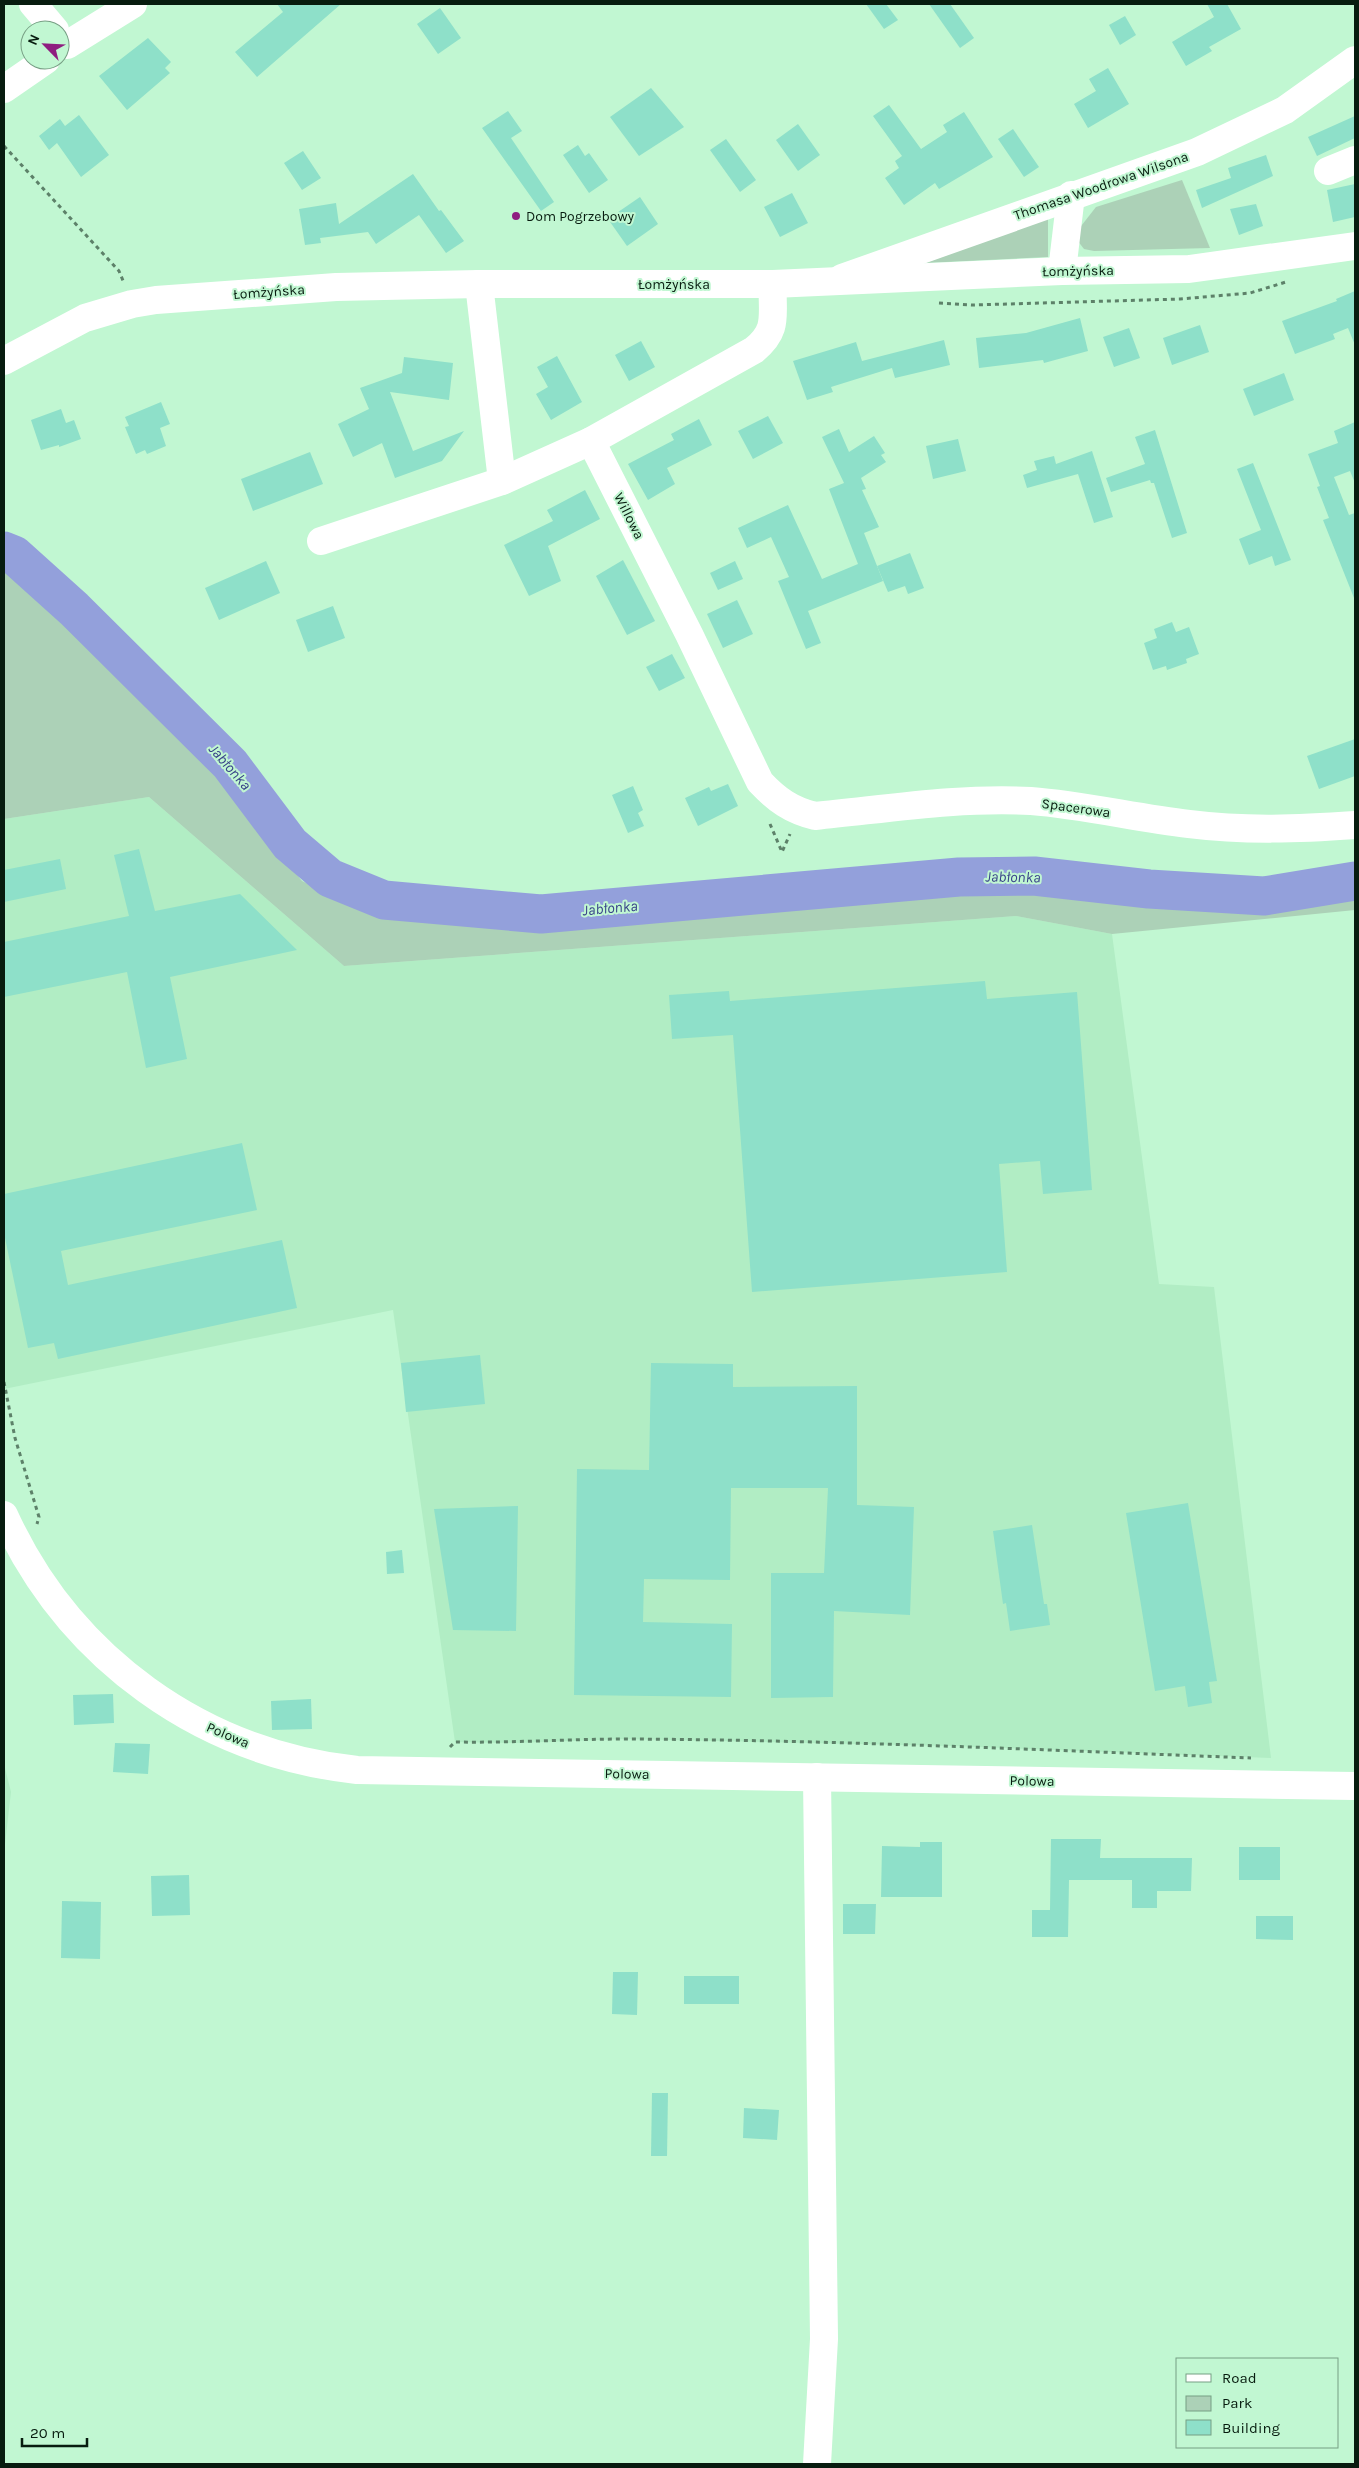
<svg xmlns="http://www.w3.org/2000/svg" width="1359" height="2468" font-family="Karla,sans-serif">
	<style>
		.built { fill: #b1edc4 }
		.green { fill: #acd1b7 }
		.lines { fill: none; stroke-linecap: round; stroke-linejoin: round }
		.river { stroke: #93a0db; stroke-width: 39 }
		.building { fill: #8ee0c9 }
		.path { stroke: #5d8169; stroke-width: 3; stroke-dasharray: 4 4; stroke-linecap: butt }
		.minor { stroke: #fff; stroke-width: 28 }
		.major { stroke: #fff; stroke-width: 28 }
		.poi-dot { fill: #8f1e80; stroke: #c1f7d2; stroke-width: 2 }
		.labels { text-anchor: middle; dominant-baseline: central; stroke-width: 4; stroke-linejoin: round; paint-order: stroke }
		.street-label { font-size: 14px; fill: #071c0f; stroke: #c1f7d2 }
		.poi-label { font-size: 14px; fill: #071c0f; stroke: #c1f7d2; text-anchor: start }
		.water-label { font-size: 15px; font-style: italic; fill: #384188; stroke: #c1f7d2 }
	</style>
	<rect width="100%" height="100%" fill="#c1f7d2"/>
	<g class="built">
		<polygon points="149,797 344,966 1016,916 1112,934 1159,1284 1214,1287 1271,1758 952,1746 625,1739 517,1743 455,1742 393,1310 4,1389 4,819"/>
		<polygon points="4,1764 11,1792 4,1853"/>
	</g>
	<g class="green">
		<polygon points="1182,180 1210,248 1094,251 1084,249 1077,240 1078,230 1096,207"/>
		<polygon points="1048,218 1048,257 925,263"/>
		<polygon points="4,571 49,603 225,784 302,881 359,909 483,925 1008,886 1062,888 1157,906 1260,907 1355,893 1355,910 1112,934 1016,916 344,966 149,797 4,819"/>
	</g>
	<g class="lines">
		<polyline class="river" points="4,551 14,555 74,609 230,764 290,844 330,878 384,900 541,914 959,877 1034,876 1149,889 1264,896 1355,881"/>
	</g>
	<g class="building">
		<polygon points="277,4 341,4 257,77 235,52 283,12"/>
		<polygon points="866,4 886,4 898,20 884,29"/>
		<polygon points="929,4 950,4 974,38 960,48"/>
		<polygon points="1207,4 1227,4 1241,29 1209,47 1212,51 1186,66 1172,42 1214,17"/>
		<polygon points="440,8 461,38 438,54 417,24"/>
		<polygon points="1125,16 1136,35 1120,45 1109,25"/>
		<polygon points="148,38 171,62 165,68 170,73 127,110 99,76"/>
		<polygon points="1108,68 1129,104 1088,128 1074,104 1096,91 1089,79"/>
		<polygon points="651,88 684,127 639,156 610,117"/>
		<polygon points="889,105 921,149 947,132 943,125 964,112 993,157 939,189 935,183 904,205 885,178 899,168 895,161 902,156 873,116"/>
		<polygon points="508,111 522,131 511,138 554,202 541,211 482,128"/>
		<polygon points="79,115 109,155 81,177 57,143 49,150 39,136 60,119 65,126"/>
		<polygon points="1355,116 1355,138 1317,156 1308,137"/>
		<polygon points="798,124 820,155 798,171 776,140"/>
		<polygon points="1013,129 1039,167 1024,177 998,139"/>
		<polygon points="726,139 756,180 740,192 710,150"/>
		<polygon points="578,145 585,156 589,153 608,180 589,193 563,155"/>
		<polygon points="303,151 321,178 302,190 284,163"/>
		<polygon points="1266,155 1273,176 1202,208 1196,190 1231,178 1228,168"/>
		<polygon points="413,174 439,211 441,210 464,241 446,253 419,215 376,244 368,232 320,238 321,243 305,245 299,209 336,203 339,224"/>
		<polygon points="1355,184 1355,217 1333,222 1327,190"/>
		<polygon points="792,193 808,223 780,237 764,207"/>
		<polygon points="640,197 658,224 627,246 608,219"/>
		<polygon points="1256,204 1263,226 1239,235 1230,209"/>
		<polygon points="1355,291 1355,345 1348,328 1333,334 1335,339 1295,354 1282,321 1337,301 1336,299"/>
		<polygon points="1080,318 1088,351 1044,363 1043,360 979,368 976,338 1026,333"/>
		<polygon points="1200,325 1209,352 1172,365 1163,338"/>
		<polygon points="1129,328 1140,358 1114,367 1103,337"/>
		<polygon points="944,340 950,365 895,378 892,368 831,387 833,392 807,400 793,361 856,342 862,361"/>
		<polygon points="641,341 655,367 629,381 615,355"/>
		<polygon points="557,356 582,402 551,420 536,394 548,387 537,367"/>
		<polygon points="404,357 453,363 449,400 390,392 413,451 464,431 442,461 395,478 382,443 353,457 338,424 369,409 360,388 402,373"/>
		<polygon points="1284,373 1294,400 1254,416 1243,389"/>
		<polygon points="161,402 170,424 160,428 166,446 147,454 145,450 136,454 125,427 129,426 125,417"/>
		<polygon points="61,409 66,423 74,420 81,439 59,447 59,445 41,450 31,420"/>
		<polygon points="768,416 783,443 753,459 738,431"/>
		<polygon points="699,419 712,445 667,468 675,484 648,500 628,464 674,440 671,434"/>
		<polygon points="1355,422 1355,483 1350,471 1334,477 1349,515 1355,513 1354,598 1323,520 1329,518 1317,487 1320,486 1308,454 1338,443 1334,431"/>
		<polygon points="839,429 849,452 874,436 885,453 881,455 886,462 861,478 866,489 862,490 879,527 864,533 883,581 808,611 821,643 806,649 778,581 789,577 771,537 747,548 738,528 788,505 822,579 858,564 829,489 844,483 822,437"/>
		<polygon points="1155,430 1187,533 1172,538 1154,483 1151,483 1150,480 1111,492 1106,478 1145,464 1135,437"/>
		<polygon points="958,439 966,471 933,479 926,446"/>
		<polygon points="1092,451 1113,517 1094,523 1078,474 1027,488 1023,475 1037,470 1034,461 1054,456 1056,464"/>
		<polygon points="310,452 323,484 253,511 241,479"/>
		<polygon points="1253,463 1291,560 1275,566 1272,556 1249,565 1239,539 1261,530 1237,469"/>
		<polygon points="585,490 600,519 548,546 561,581 529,596 504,545 553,521 547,510"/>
		<polygon points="910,553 924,588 908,594 905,586 888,592 877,566"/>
		<polygon points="623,560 655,621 627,635 596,576"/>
		<polygon points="266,561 280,593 219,620 205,588"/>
		<polygon points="735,561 743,579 718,590 710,573"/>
		<polygon points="737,600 753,634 723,648 707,614"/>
		<polygon points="333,606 345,638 308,652 296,620"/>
		<polygon points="1172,622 1176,632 1189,627 1199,654 1186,659 1187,663 1167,670 1166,666 1153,670 1144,643 1157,638 1154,629"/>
		<polygon points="672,654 685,678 659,691 646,667"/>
		<polygon points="1355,739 1355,776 1319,789 1307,756"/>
		<polygon points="728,784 738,806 698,826 685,798 709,787 711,791"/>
		<polygon points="633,786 643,810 638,813 644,826 628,833 612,795"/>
		<polygon points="139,849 155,911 240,894 297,950 170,977 187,1059 146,1068 127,972 4,997 4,942 129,916 114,855"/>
		<polygon points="60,859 66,889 4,902 4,870"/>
		<polygon points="985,981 987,999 1077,992 1092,1190 1043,1194 1040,1161 999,1164 1007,1272 752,1292 733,1035 672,1039 669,995 729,991 730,1001"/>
		<polygon points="242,1143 257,1210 61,1251 68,1285 282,1240 297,1308 58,1359 54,1343 28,1348 4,1233 4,1194"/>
		<polygon points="480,1355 485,1404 406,1412 401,1363"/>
		<polygon points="651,1363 733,1364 733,1387 857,1386 857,1505 914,1507 910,1615 834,1611 833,1697 771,1698 771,1573 824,1573 828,1488 731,1488 730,1580 644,1579 643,1622 732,1624 731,1697 574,1695 577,1469 649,1470"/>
		<polygon points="1188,1503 1217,1681 1209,1682 1212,1703 1188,1707 1185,1686 1155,1691 1126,1513"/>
		<polygon points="518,1506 516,1631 453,1630 434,1509"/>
		<polygon points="1032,1525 1044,1604 1047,1604 1050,1625 1010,1631 1006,1603 1003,1604 993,1531"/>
		<polygon points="402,1550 404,1573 387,1574 386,1552"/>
		<polygon points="113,1694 114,1723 74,1725 73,1695"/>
		<polygon points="311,1699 312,1729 272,1730 271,1701"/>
		<polygon points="115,1743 150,1744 148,1774 113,1772"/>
		<polygon points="1051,1839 1101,1839 1100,1858 1192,1858 1191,1891 1157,1891 1157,1908 1132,1908 1132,1880 1069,1880 1068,1937 1032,1937 1032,1910 1050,1910"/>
		<polygon points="920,1842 942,1842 942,1897 881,1897 882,1846 920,1847"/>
		<rect x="1239" y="1847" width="41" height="33"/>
		<polygon points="189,1875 190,1915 152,1916 151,1876"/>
		<polygon points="62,1901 101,1902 100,1959 61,1958"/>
		<polygon points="843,1904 876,1904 875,1934 843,1934"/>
		<polygon points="1256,1916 1293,1916 1293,1940 1256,1939"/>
		<polygon points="613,1972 638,1972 637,2015 612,2014"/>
		<rect x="684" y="1976" width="55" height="28"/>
		<polygon points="652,2093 668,2093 667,2156 651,2156"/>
		<polygon points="744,2108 779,2110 777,2140 743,2138"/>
	</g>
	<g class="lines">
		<g class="path">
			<polyline points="4,146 119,271 124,283"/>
			<polyline points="939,303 973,305 1180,299 1250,293 1286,282"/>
			<polyline points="770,824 782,852 790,834"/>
			<polyline points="4,1382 15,1438 39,1517 37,1524"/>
			<path d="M450 1747 455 1742C512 1743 569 1739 627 1739 835 1740 1043 1750 1251 1758"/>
		</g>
		<g class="minor">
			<polyline points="33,4 55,30"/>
			<polyline points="67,45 133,4"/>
			<polyline points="4,89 46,60"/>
			<polyline points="1328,171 1355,160"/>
			<polyline points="1062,271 1071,195"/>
			<polyline points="842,278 1197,152 1285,110 1355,60"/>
			<polyline points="479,284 502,481"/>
			<path d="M591 441 689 634 760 782C777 800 791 810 815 816 887 809 959 797 1031 801 1084 805 1136 818 1189 824 1245 831 1299 829 1355 825"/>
			<path d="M321 541 502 481 591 441 754 350C780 329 771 314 773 284"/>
			<path d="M4 1515C69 1658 201 1753 357 1770L1355 1786"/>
			<polyline points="817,2464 824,2339 817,1777"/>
		</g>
		<polyline class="major" points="4,361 85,318 132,304 156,300 336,287 479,284 773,284 1062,271 1189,269 1355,246"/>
	</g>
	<circle class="poi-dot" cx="516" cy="216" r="5"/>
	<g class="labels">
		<g class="street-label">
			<text transform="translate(1101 186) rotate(-19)">Thomasa Woodrowa Wilsona</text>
			<text transform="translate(1078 271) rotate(-1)">Łomżyńska</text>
			<text x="674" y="284">Łomżyńska</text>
			<text transform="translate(269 292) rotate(-4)">Łomżyńska</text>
			<text transform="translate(629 516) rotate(63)">Willowa</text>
			<text transform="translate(1076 808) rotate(8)">Spacerowa</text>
			<text transform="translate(228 1735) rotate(23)">Polowa</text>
			<text transform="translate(627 1774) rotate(1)">Polowa</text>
			<text transform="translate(1032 1781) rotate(1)">Polowa</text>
		</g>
		<g class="poi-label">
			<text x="526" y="216">Dom Pogrzebowy</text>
		</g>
		<g class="water-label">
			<text transform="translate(230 767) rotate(49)">Jabłonka</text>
			<text transform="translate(1013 877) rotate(1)">Jabłonka</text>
			<text transform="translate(610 908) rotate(-5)">Jabłonka</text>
		</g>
	</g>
	<rect width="1359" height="2468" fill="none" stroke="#071c0f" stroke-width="10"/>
	<rect x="1176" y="2358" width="162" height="90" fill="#c1f7d2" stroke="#779f84"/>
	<rect x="1186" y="2374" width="25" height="8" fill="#ffffff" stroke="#779f84"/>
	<text x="1222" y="2383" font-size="15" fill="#071c0f">Road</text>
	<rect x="1186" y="2396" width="25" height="15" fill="#acd1b7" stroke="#779f84"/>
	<text x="1222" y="2408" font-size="15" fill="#071c0f">Park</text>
	<rect x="1186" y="2420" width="25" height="15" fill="#8ee0c9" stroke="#779f84"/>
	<text x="1222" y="2433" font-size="15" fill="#071c0f">Building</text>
	<g transform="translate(45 45) rotate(294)"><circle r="24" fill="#c1f7d2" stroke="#779f84"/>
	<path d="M0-4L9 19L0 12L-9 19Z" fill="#8f1e80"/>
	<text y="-8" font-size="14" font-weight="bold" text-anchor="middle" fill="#071c0f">N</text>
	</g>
	<path d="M22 2438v8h65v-8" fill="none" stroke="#071c0f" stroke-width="2.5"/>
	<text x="30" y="2438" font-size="15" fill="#071c0f" stroke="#c1f7d2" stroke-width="4" paint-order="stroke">20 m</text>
</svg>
